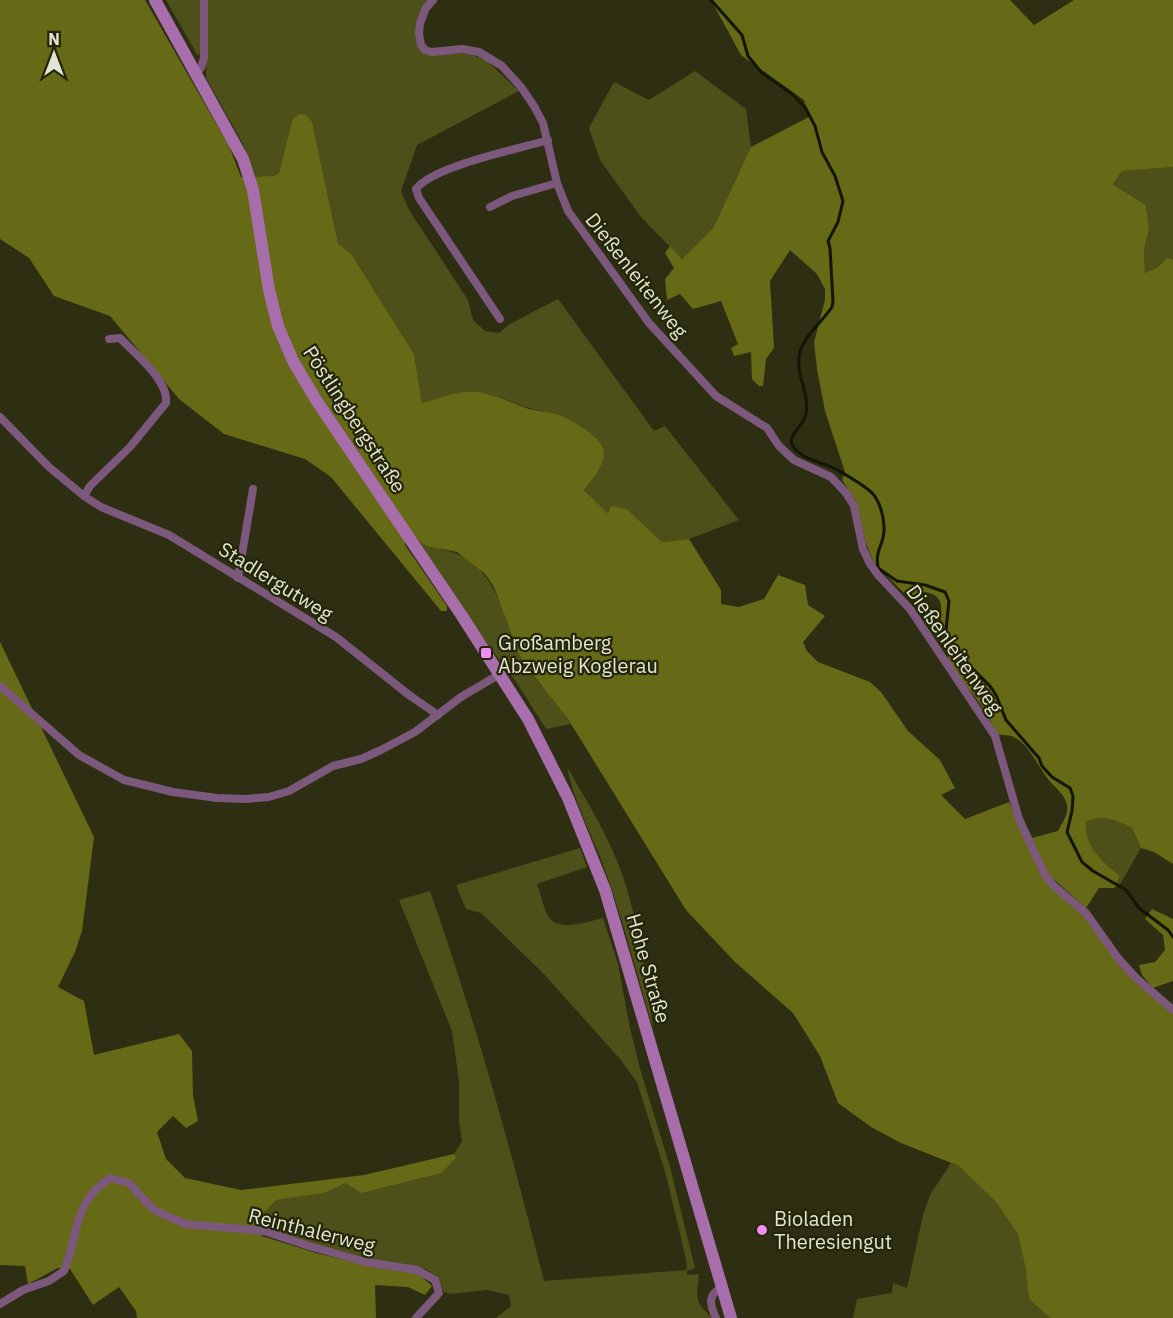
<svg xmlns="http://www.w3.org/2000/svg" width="1173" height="1318" font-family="'IBM Plex Sans',sans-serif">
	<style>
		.green { fill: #4e5019 }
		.forest { fill: #666915 }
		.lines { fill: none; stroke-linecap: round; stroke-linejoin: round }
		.stream { stroke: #151601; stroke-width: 3 }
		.minor { stroke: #7c587d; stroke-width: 8 }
		.secondary { stroke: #a86eab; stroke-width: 12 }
		.poi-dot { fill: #f08bf5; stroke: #242608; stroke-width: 2 }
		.labels { text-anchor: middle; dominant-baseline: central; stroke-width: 4.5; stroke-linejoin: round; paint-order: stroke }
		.street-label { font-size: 20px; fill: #e3e5d4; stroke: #242608 }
		.poi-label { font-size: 20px; fill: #e3e5d4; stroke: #242608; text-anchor: start }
	</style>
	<rect width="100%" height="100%" fill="#2e2f12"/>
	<g class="green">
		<polygon points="166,0 201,0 200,52 198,56"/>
		<path d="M208 0H430L416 27 428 51 470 54 486 60 519 91 417 145 401 191 409 210 468 300 473 320 485 331 499 333 510 324 558 299 654 431 665 426 739 520 689 539 662 542 627 509 608 515 584 490 598 471 603 460 543 411C525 409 510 400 493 395 468 388 445 397 422 403L414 354 352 255 338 243 312 122 292 120 279 173 275 176H254L243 144 206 78Z"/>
		<polygon points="695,71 746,109 751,147 713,228 682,259 641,217 600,160 589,128 614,82 649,100"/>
		<polygon points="1173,167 1173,260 1167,259 1157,268 1145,273 1144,250 1149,229 1146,205 1113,186 1122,171"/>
		<path d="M416 539C433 550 454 549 470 561 504 587 505 631 526 665 539 686 558 703 571 724L546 729 517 683 469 620Z"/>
		<path d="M567 767C587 802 609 836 622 874 640 925 645 979 654 1032 638 978 624 923 605 870 593 836 574 803 567 767Z"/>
		<path d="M1096 817 1111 818 1132 828 1141 848 1119 886 1114 888 1120 876C1103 862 1084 846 1086 822Z"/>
		<path d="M580 848 587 867 537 884C541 894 543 907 548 916 557 933 590 921 603 918L618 964 630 1028 640 1069 670 1167 695 1268 687 1271V1275L699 1274C697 1300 693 1299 712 1318H496L511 1306 509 1295 487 1290 452 1294 444 1292 437 1277 426 1269 367 1259 259 1228 256 1220 277 1200 325 1193 346 1183 456 1159 454 1154 462 1141 459 1121V1081L452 1031 399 900 430 891C475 1019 511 1150 544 1281L687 1270 686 1259 666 1175 637 1082 620 1059 543 973 481 913 466 909 456 885Z"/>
		<path d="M951 1163 959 1166C980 1186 1006 1206 1018 1233 1027 1253 1027 1278 1029 1299L1050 1318H853L857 1299 892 1293 893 1283 907 1288 923 1215 930 1195Z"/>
	</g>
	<g class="forest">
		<path d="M0 0H145L229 146 241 177 274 176 279 173 292 120 299 114 306 115 312 122 338 243 352 255 414 354 422 403C436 399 452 393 467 392 488 390 509 402 529 409 538 411 547 412 556 414 569 418 600 436 603 449 607 464 592 479 584 490L608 514 611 506 627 509 662 542 689 539 721 590V604L739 607 764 599 778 575 805 585 808 605 825 616 803 642 807 651 818 662 870 682 881 692 908 731 940 760 955 788 941 795 965 819 1009 802 1043 876 1081 913 1173 1013V1318H1050L1029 1299 1026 1269 1018 1234 997 1203 959 1166 901 1143 871 1127 838 1103 820 1056 793 1013 735 962 686 910 568 719 526 666 519 654 494 587 485 574 457 552 427 546 416 539H405V545L447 606V611H441L331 477 305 459 224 434 179 399 110 316 54 296 29 258 0 239Z"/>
		<path d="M711 0H1010L1034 25 1074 0H1173V167L1122 171 1113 185 1146 205 1149 229 1144 250 1145 273 1157 268 1167 258 1173 260V864L1154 852 1141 848 1132 828C1115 820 1103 813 1086 822 1084 846 1103 862 1120 876L1114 888H1099L1086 908 1048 874 1032 838 1058 831C1062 824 1069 813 1067 805 1065 794 1054 787 1048 779 1038 766 1032 751 1020 741 1013 735 1006 735 998 735 991 722 984 710 976 698 967 686 954 674 949 660 945 650 941 637 941 627 940 607 948 594 918 591L916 598 911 600 874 563 866 543 857 503 842 480 845 472 825 411 817 369 814 342 825 300V289L817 274 790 250 770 281 774 348 766 359 763 386H759L752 379 751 352 734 356 731 348 738 344 721 301 693 309 680 294 667 300 665 279 674 268 665 253 670 246 682 259 713 228 751 147 809 117 804 100 741 55Z"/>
		<polygon points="0,642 94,837 82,931 75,952 58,987 84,1001 94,1055 179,1034 192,1051 193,1095 198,1121 186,1128 173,1116 157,1132 166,1159 185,1178 241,1190 364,1175 454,1154 456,1158 441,1173 361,1193 346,1183 325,1193 277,1200 256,1220 262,1236 316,1253 366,1265 416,1272 432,1286 425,1295 408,1287 375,1285 376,1318 137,1318 136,1311 119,1287 93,1305 70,1269 58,1268 28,1284 25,1266 0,1265"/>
		<polygon points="1152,909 1173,919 1173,981 1153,988 1142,975 1139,965 1155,962 1165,950 1163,935 1145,919"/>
	</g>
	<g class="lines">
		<path class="stream" d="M711 0 742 35 748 56 761 72 792 94 805 107 815 126 822 152 835 176 843 201 838 222 828 241 830 248 833 302 832 307C822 322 806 334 800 351 794 374 810 391 806 414 804 428 780 437 798 452 807 460 820 462 831 467 841 471 849 477 859 483 865 487 872 491 876 498 882 508 886 526 883 538 879 552 876 552 878 568L897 581 925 585 945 592 949 601 946 630 951 643 959 655 990 686 996 695 1006 720 1039 758 1042 766 1052 777 1070 788 1073 796 1072 811 1067 832 1082 862 1093 871 1126 890 1139 908 1168 930 1173 937"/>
		<g class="minor">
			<polyline points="433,0 426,8 420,23 419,34 421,45 425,50 431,52 462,49 479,52 502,66 521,87 534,106 543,123 557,183 568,211 649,323 716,396 767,428 779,446 794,460 831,477 846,493 854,506 863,549 870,564 878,575 910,609 995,736 1019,819 1045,875 1054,886 1086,913 1118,958 1135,977 1173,1010"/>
			<polyline points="196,72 201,68 204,58 204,0"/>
			<polyline points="490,207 512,196 557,183"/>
			<path d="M500 319 419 198 416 189C433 166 519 149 548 140"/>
			<polyline points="0,417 49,467 84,496 101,507 169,535 336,637 409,695 438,715"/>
			<path d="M84 496 90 486 130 447 166 403C169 380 134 353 120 338L109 339"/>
			<polyline points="238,578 253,489"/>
			<polyline points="0,686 79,755 124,780 173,792 217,798 246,799 269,797 289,791 333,766 361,759 381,750 415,732 461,697 500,674"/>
			<path d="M0 1304 23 1290 49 1281 64 1271C79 1235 72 1203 110 1178L129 1183 154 1210 185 1224 264 1231 309 1246 366 1262 417 1270 435 1280 439 1293 416 1318"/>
			<path d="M716 1318C710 1305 707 1294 722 1288"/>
		</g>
		<polyline class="secondary" points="155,0 243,159 253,190 269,290 278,326 293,361 316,400 462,616 528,719 568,798 605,890 731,1318"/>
	</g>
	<g class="poi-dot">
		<rect x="480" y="647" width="12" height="12" rx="3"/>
		<circle cx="762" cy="1230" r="6"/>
	</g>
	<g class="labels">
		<g class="street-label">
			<text transform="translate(637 275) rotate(52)">Dießenleitenweg</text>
			<text transform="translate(355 419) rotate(57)">Pöstlingbergstraße</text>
			<text transform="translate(276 581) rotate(32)">Stadlergutweg</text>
			<text transform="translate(955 649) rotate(55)">Dießenleitenweg</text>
			<text transform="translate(649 968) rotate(74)">Hohe Straße</text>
			<text transform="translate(312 1230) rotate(14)">Reinthalerweg</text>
		</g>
		<g class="poi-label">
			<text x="498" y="642">Großamberg<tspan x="498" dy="23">Abzweig Koglerau</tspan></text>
			<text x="774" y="1218">Bioladen<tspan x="774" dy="23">Theresiengut</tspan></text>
		</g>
	</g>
	<g transform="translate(54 54)" stroke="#242608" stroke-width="4.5" paint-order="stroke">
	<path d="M0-4.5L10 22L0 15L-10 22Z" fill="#e3e5d4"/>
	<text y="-9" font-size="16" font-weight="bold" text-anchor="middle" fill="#e3e5d4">N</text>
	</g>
</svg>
